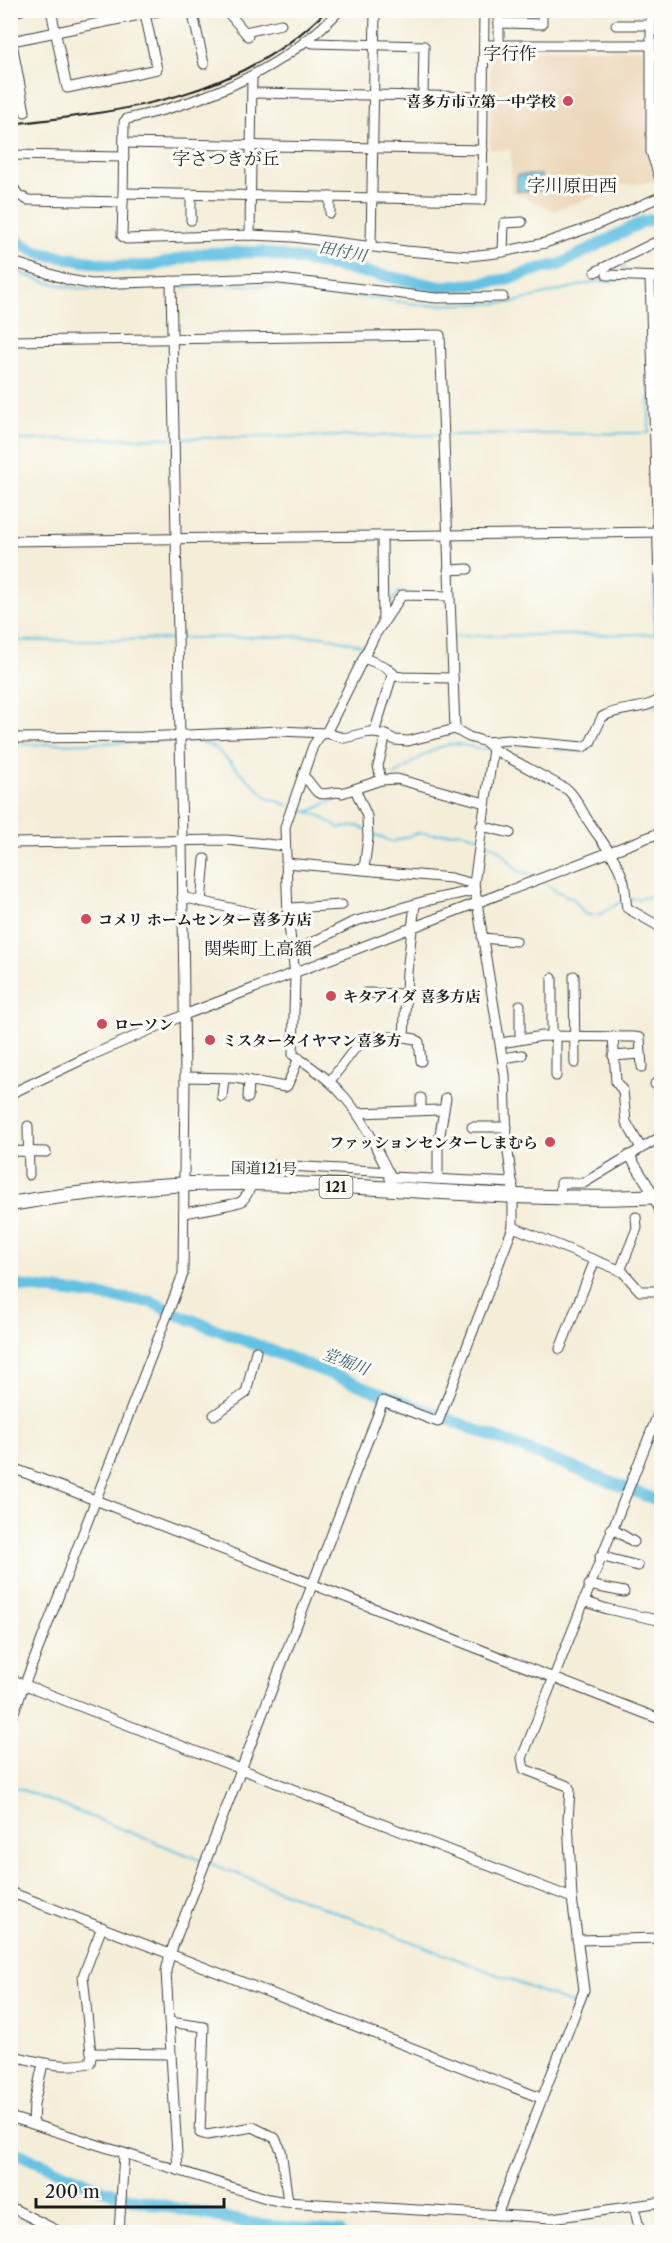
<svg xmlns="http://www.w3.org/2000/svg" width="672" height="2243" font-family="'Libre Caslon Text','Noto Serif JP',serif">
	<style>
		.built { fill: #ecd7ba }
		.water { fill: #64c1e2; stroke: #406e7f; stroke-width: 1.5 }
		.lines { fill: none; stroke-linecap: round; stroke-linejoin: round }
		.stream { stroke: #64c1e2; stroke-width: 2 }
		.river { stroke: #64c1e2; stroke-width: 12 }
		.minor-casing { stroke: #3c3c38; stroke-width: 11 }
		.highway-casing { stroke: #3c3c38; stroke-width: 16 }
		.minor { stroke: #fff; stroke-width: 9 }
		.highway { stroke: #fff; stroke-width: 14 }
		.rail { stroke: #1c1c1c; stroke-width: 2 }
		.poi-dot { fill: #d1495b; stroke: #fdfcf7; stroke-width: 2 }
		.labels { text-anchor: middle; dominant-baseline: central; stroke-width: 6; stroke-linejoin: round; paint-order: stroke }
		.shield { fill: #fdfcf7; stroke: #605f5e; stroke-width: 1.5 }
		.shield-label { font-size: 14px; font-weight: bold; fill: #1c1c1c }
		.poi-label { font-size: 15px; font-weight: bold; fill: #1c1c1c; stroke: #fdfcf7; text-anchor: start }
		.street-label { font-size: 15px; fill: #1c1c1c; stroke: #fdfcf7 }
		.water-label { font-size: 16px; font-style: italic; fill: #395e6b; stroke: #fdfcf7 }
		.quarter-label { font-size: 18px; fill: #1c1c1c; stroke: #fdfcf7 }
	</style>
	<rect width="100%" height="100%" fill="#fdfcf7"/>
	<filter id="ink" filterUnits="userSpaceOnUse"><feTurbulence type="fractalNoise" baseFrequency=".0167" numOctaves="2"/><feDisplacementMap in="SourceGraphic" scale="12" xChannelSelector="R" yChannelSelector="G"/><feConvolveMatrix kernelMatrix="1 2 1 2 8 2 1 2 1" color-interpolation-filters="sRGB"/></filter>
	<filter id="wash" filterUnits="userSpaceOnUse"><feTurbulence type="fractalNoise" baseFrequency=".008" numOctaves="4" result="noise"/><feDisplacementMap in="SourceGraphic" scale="24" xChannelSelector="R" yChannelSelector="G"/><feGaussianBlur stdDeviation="1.35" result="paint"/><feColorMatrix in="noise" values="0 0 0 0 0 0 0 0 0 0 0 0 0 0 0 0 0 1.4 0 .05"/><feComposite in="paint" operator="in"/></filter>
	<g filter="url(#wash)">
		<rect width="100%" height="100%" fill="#f4eed9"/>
		<polygon class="built" points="491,49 641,49 645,54 649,161 656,181 638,184 613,185 608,191 554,211 511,191 511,150 490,149"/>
		<rect class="water" x="517" y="175" width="24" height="16"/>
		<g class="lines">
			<g class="stream">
				<path d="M10 268C69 296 106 290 168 287"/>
				<polyline points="623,272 625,263"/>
				<polyline points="652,282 662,282"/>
				<polyline points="173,287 222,285 277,286 425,305 511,303 593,282 619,281 621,278"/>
				<polyline points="447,435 649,433 649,392"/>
				<polyline points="177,438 441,435"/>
				<polyline points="10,440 171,438"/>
				<polyline points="392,601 399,591 402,591"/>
				<polyline points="455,636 655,634 653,540"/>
				<polyline points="182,638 323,636 364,646 366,644"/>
				<polyline points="10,641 176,639"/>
				<polyline points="654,707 662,706"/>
				<polyline points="182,741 198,741 214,747 268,798 288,805"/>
				<polyline points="10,745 176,741"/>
				<path d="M554 749C567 750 586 756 594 745"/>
				<path d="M394 775C412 765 432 745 454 744 466 743 474 751 487 748"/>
				<polyline points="294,807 320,816 339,828 358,826 366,830"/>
				<polyline points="309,812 339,797"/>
				<polyline points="371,833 392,842 418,833 434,834 462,832 479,837"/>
				<polyline points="483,841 499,849 518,871 536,876"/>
				<polyline points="662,853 662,857"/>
				<polyline points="543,882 556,891 574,899 584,913 589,915 598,915 623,901"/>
				<polyline points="629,899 662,896"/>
				<polyline points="10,1785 203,1861"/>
				<polyline points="209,1863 575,2005"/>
			</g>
			<g class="river">
				<polyline points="10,237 39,253 114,266 151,266 205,253 261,252 441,287 476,284 510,279 534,270 559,265 642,222 662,217"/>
				<polyline points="10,1285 152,1302 179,1315 662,1502"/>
				<polyline points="10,2150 103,2190 135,2200 260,2225 340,2232"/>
			</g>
		</g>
	</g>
	<g filter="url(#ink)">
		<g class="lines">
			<defs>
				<g id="minor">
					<polyline points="51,10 67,88 157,69 145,14"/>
					<polyline points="192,10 204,64"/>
					<polyline points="226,10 248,36"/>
					<polyline points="499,10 499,45"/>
					<polyline points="651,10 651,152 662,185"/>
					<polyline points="10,13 22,10"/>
					<polyline points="499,23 542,24 542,10"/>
					<polyline points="616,25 651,25"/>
					<polyline points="245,32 281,24"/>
					<polyline points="10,33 25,112"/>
					<polyline points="305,40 313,43 424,46 423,97"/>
					<polyline points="12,41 164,10"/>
					<polyline points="484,45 651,45"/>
					<polyline points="253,93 484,97"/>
					<polyline points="124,143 483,150"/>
					<polyline points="10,155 124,157"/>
					<path d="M10 182 18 195 28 200 123 202 124 122 127 119C206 102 283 70 340 10"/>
					<polyline points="123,193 482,200 484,10"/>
					<polyline points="123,202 122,236 126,239 250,235 293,237 406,251 469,256 497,253 545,243 594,226 662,196"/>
					<polyline points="330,213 330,197"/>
					<polyline points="191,220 191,194"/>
					<polyline points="250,235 252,77"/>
					<polyline points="371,246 375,10"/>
					<polyline points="503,252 504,223 522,222"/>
					<polyline points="10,261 69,280 91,284 272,278 436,298 503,297"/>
					<polyline points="595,272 662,239"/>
					<polyline points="607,275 662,277"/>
					<polyline points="650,277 662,682"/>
					<polyline points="10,341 440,335 455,729"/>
					<polyline points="382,536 383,624"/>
					<polyline points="10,541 662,532"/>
					<polyline points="448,570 468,569"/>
					<polyline points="364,658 386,667 395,676 402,677 453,678"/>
					<polyline points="374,733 393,673"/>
					<path d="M10 738 142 737 279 731 326 733 344 738 369 732 386 735 395 740 408 741 455 729 469 737 486 742 493 749 568 790C578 800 581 810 589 822 601 841 616 857 623 879 626 888 625 898 627 908L662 928"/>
					<path d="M486 742 508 740 583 747 590 743 602 717C620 706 645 711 662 698"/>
					<path d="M303 776C309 780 312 787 317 792 323 797 334 790 342 793L381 780 397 779 485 803"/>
					<polyline points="381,780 378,766 386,735"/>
					<polyline points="355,789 367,816 368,838 364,869"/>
					<polyline points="481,826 510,833"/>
					<polyline points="10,843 227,840 285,846"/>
					<polyline points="286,863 451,878 474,884"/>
					<polyline points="182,897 270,917 288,917"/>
					<polyline points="201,902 205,859"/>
					<polyline points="289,908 342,905"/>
					<polyline points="482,938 516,941"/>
					<polyline points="291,953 353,922 425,901 476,890"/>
					<polyline points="574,976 575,1063"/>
					<polyline points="552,978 552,1032 556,1036 556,1076"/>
					<polyline points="365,993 406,994"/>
					<polyline points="613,1036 616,1082 623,1091 626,1122 641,1148"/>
					<polyline points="404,1037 415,1039 419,1042 421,1061"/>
					<polyline points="520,1039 520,1005"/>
					<polyline points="501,1043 542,1036 634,1037 640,1038 642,1067"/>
					<polyline points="613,1056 640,1054"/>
					<polyline points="503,1058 522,1055"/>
					<polyline points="185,1077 235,1078 285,1087 287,1086 299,1058"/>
					<polyline points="330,1081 362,1039 365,1037 404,1037 407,972 415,904"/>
					<polyline points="655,1084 662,1083"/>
					<polyline points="10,1094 92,1055 184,1015 662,832"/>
					<polyline points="222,1097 224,1078"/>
					<polyline points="248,1098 249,1081"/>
					<polyline points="421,1110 421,1098"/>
					<polyline points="359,1113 439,1110"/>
					<polyline points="28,1126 29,1175"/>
					<polyline points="472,1127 507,1127"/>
					<polyline points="10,1151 46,1152"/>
					<polyline points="629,1155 651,1190 662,1216"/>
					<polyline points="391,1177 513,1183"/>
					<polyline points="438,1179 438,1146 446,1098"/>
					<polyline points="263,1184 274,1165 389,1172"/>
					<path d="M392 1189C391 1175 385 1166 379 1154 360 1109 335 1080 293 1055L295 974 288 917 285 827 313 746 321 734 326 733 375 635 402 595 449 596"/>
					<polyline points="560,1197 561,1183 584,1183 662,1136"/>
					<path d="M184 1213C194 1211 239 1204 242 1201 247 1196 249 1190 252 1184"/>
					<polyline points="513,1227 617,1269 623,1272 640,1291 662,1291"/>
					<polyline points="620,1271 637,1228 636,1217"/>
					<polyline points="560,1349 595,1260"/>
					<polyline points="214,1415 246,1393 256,1351"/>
					<polyline points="10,1467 662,1720"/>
					<polyline points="611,1528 634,1542"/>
					<polyline points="600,1556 638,1566"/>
					<polyline points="589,1585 624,1592"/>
					<polyline points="583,1601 607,1609 662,1621"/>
					<polyline points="10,1679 572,1898"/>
					<polyline points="10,1722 183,1274 185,1077 182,840 171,281"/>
					<polyline points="10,1892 541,2098"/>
					<polyline points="577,1940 662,1938"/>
					<polyline points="170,2022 204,2027 200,2133 207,2135 253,2127 275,2138 281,2150 288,2202"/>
					<polyline points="91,2053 83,1976 102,1927"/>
					<path d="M10 2055C37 2062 63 2069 90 2063L92 2053 171 2054"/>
					<polyline points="10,2117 269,2199 285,2202 552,2218 662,2202"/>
					<polyline points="33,2124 34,2104 43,2064"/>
					<polyline points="178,2170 166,1971 170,1954 383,1401 438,1422 513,1227 513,1189 507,1145 505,1075 474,884 493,749"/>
					<polyline points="634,2206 640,2232"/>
					<polyline points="10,2207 60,2232"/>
					<polyline points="497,2215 584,1990 572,1898 568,1819 570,1790 568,1786 524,1769 522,1758 662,1404"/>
					<polyline points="119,2232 124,2154"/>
				</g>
				<path id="highway" d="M10 1204C86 1191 164 1183 240 1183 381 1183 521 1204 662 1196"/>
			</defs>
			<use href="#minor" class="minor-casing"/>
			<use href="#highway" class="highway-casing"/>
			<use href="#minor" class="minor"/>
			<use href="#highway" class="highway"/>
			<path class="rail" d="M10 124C126 112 241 97 327 10"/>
		</g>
	</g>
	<g class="poi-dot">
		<circle cx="568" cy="101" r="6"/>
		<circle cx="86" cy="919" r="6"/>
		<circle cx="331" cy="996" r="6"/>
		<circle cx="102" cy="1024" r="6"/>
		<circle cx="210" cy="1040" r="6"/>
		<circle cx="550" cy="1142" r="6"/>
	</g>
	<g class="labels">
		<rect class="shield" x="319.5" y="1176" width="33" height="22" rx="4.5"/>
		<g class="shield-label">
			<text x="336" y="1187">121</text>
		</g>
		<g class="poi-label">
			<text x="556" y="101" text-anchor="end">喜多方市立第一中学校</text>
			<text x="98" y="919">コメリ ホームセンター喜多方店</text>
			<text x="343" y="996">キタアイダ 喜多方店</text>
			<text x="114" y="1024">ローソン</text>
			<text x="222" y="1040">ミスタータイヤマン喜多方</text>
			<text x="538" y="1142" text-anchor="end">ファッションセンターしまむら</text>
		</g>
		<g class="street-label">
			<text transform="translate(264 1168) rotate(1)">国道121号</text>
		</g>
		<g class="water-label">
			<text transform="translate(343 251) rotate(11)">田付川</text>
			<text transform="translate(346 1361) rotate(21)">堂堀川</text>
		</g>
		<g class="quarter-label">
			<text x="510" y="54">字行作</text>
			<text x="226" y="159">字さつきが丘</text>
			<text x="572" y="186">字川原田西</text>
			<text x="258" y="949">関柴町上高額</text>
		</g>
	</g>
	<rect width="672" height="2243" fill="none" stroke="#fdfcf7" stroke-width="36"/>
	<path d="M36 2198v9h188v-9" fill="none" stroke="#1c1c1c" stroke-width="3"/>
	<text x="45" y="2198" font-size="18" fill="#1c1c1c" stroke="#fdfcf7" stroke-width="4.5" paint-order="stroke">200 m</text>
</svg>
